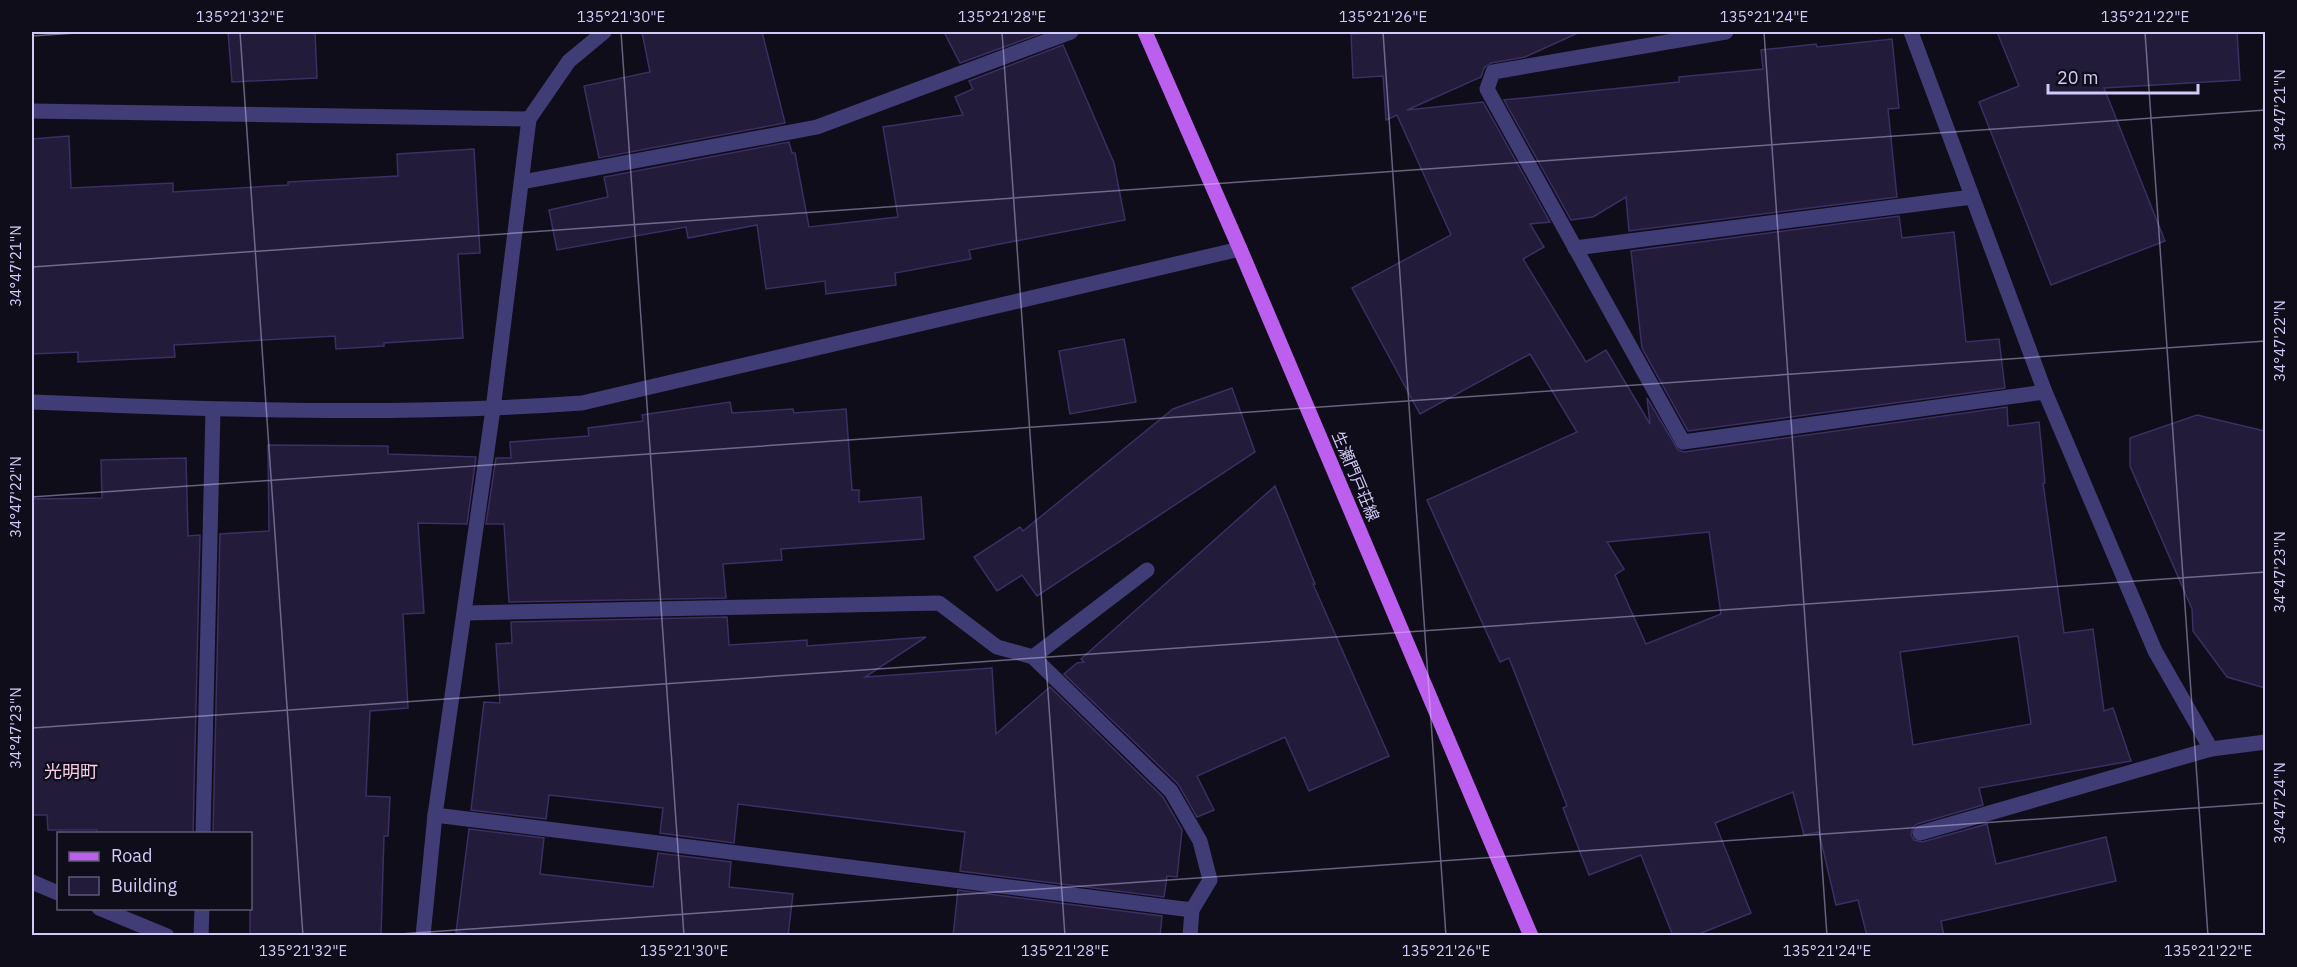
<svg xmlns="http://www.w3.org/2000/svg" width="2297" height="967" font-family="'IBM Plex Sans','Noto Sans JP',sans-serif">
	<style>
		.building { fill: #221b39; stroke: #3b2f63; stroke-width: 1.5; fill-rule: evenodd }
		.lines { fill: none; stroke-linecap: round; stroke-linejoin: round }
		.minor { stroke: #403c75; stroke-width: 15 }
		.major { stroke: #bc5eee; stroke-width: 15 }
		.ticks { fill: none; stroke: #d2cbfa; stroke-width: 1.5; stroke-opacity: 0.45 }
		.labels { text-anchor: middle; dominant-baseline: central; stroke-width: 4.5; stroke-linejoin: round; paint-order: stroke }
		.street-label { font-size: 16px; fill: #d2cbfa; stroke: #0f0d1a }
		.neighbourhood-label { font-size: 18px; fill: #facde8; stroke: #0f0d1a }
		.neatline { fill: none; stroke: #d2cbfa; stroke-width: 2 }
		.ticks-label { font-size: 15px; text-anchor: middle; fill: #d2cbfa }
	</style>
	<rect width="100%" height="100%" fill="#0f0d1a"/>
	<g class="building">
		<polygon points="228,32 315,32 317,78 232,82"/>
		<polygon points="642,32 762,32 785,123 599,158 584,86 650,72"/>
		<polygon points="944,32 1045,32 960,63"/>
		<path d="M1393 32H1580L1525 57 1491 63 1484 68 1481 77 1407 110 1483 102 1550 222 1530 224 1544 247 1523 259 1586 362 1606 350 1650 424 1647 398 1678 450 1684 452 2007 407 2008 426 2039 422 2045 483H2043L2064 633 2093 629 2104 711 2113 708 2131 761 1979 788 1983 805 1917 824 1913 827 1911 835 1914 840 1922 842 1987 824 1996 864 2106 837 2116 881 1941 921 1944 936H1867L1858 900 1836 905 1819 832 1804 835 1793 792 1715 823 1751 913 1694 936H1673L1641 855 1589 875 1563 808 1567 806 1509 658 1500 662 1427 500 1577 432 1530 354 1420 414 1352 288 1451 235 1397 115 1386 120 1383 76 1353 78 1351 34ZM1709 532 1721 614 1646 644 1615 575 1624 569 1607 542ZM2018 636 2031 724 1913 745 1900 652Z"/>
		<polygon points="1997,32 2237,32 2240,80 2104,88 2165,241 2051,285 1979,102 2019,86"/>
		<polygon points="1892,39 1899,108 1888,109 1897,197 1629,231 1626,197 1593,217 1571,220 1504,100 1679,82 1679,77 1763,69 1761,50 1816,44 1817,47"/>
		<polygon points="1063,45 1114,163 1125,220 969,250 971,259 895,273 896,285 826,294 825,281 766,289 757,225 688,238 686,227 557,250 549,210 608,197 604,177 789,142 792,153 795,153 809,227 898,217 883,127 963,115 955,97 973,89 969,81"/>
		<polygon points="69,136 71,188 173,183 173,192 288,185 288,182 398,176 397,154 474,149 480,253 458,254 463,338 384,343 384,346 336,349 335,336 174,345 175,357 78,362 78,352 32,354 32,139"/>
		<polygon points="1899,216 1902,238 1954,232 1966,342 1999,339 2005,388 1688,431 1642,348 1631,251"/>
		<polygon points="1124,339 1136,402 1070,414 1059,351"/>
		<polygon points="1232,388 1255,452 1037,596 1022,575 997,591 974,557 1020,527 1023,531 1173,409"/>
		<polygon points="730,402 732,413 793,409 794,413 846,409 852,490 859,490 859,502 921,497 924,539 781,549 782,560 723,564 726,598 509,602 504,524 486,524 496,458 511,458 510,442 589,436 588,428 643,421 642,415"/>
		<polygon points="2197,415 2265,431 2265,688 2227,677 2193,631 2192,609 2130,466 2130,438"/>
		<polygon points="268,445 388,446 388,454 476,457 467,524 418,523 424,613 403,614 408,708 370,711 366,796 390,797 388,836 384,836 381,936 250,936 250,834 213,834 220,534 269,531"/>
		<polygon points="186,458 188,536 200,535 193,834 97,834 97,830 48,830 47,815 32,815 32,499 102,498 101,460"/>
		<polygon points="1275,486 1315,584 1313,584 1389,756 1309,791 1285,737 1197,776 1214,810 1197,817 1178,784 1064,674 1077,663 1084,662 1081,659"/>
		<polygon points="727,617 729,645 807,640 807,646 926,637 865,677 992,668 996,734 1050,687 1163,797 1182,830 1177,877 1167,876 1164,897 960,871 965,832 738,804 734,843 660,833 663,808 629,804 549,795 546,819 471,810 484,702 500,703 496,644 512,643 511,622"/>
		<polygon points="469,829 544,838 540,874 653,887 658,853 731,862 729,887 793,894 788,936 486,936 456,932"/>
		<polygon points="958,890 1162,916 1160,936 953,936"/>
	</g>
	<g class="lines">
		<g class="minor">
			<polyline points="1726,32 1493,72 1487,89 1683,442 2045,392"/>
			<polyline points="1911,32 2045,392 2155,651 2211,749 2266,742"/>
			<polyline points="32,111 529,119"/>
			<polyline points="522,182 817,127 1071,32"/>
			<polyline points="1575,248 1972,197"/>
			<path d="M32 402C215 410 399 416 582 403L1240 249"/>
			<polyline points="465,613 939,603 997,647 1033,657 1147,570"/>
			<polyline points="1033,657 1171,791 1200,841 1210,880 1192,910"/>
			<polyline points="435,815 1192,910 1190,936"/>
			<polyline points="1920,833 2211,749"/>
			<polyline points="203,834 213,410"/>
			<polyline points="32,882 58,893"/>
			<polyline points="99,908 167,936"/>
			<polyline points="201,936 202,908"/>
			<polyline points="423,936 435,815 493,409 529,119 569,61 604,32"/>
		</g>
		<polyline class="major" points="1145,32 1240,249 1531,936"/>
	</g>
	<path class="ticks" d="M240 32 303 936M621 32 684 936M1002 32 1065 936M1383 32 1446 936M1764 32 1827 936M2145 32 2208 936M32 36 91 32M32 267 2266 110M32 497 2266 341M32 728 2266 572M371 936 2266 803"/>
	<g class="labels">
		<g class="street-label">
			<text transform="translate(1356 476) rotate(67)">生瀬門戸荘線</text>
		</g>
		<g class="neighbourhood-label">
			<text x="71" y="771">光明町</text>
		</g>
	</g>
	<rect width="2297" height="967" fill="none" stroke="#0f0d1a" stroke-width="66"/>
	<rect x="57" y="832" width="195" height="78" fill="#0f0d1a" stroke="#5d5974" stroke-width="1.5"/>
	<rect x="69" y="852" width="30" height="9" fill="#bc5eee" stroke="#5d5974" stroke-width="1.5"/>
	<text x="111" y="862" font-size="18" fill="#d2cbfa">Road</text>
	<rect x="69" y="877" width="30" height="18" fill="#221b39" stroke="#5d5974" stroke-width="1.5"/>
	<text x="111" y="892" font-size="18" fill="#d2cbfa">Building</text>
	<path d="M2048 84v9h150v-9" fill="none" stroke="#d2cbfa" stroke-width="3"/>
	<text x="2057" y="84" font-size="18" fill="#d2cbfa" stroke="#0f0d1a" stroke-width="4.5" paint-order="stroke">20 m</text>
	<rect x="33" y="33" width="2231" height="901" class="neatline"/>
	<g class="ticks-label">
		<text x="240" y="22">135°21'32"E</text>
		<text x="621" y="22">135°21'30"E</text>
		<text x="1002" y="22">135°21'28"E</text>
		<text x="1383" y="22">135°21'26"E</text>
		<text x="1764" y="22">135°21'24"E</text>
		<text x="2145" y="22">135°21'22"E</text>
		<text transform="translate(2280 110) rotate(-90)" y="5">34°47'21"N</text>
		<text transform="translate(16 266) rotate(-90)" y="5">34°47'21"N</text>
		<text transform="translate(2280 341) rotate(-90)" y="5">34°47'22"N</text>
		<text transform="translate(16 497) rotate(-90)" y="5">34°47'22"N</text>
		<text transform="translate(2280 572) rotate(-90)" y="5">34°47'23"N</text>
		<text transform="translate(16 728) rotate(-90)" y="5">34°47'23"N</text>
		<text transform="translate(2280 803) rotate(-90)" y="5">34°47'24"N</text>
		<text x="303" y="956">135°21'32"E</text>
		<text x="684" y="956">135°21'30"E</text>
		<text x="1065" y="956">135°21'28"E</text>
		<text x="1446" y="956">135°21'26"E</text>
		<text x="1827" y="956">135°21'24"E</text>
		<text x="2208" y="956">135°21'22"E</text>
	</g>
</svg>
